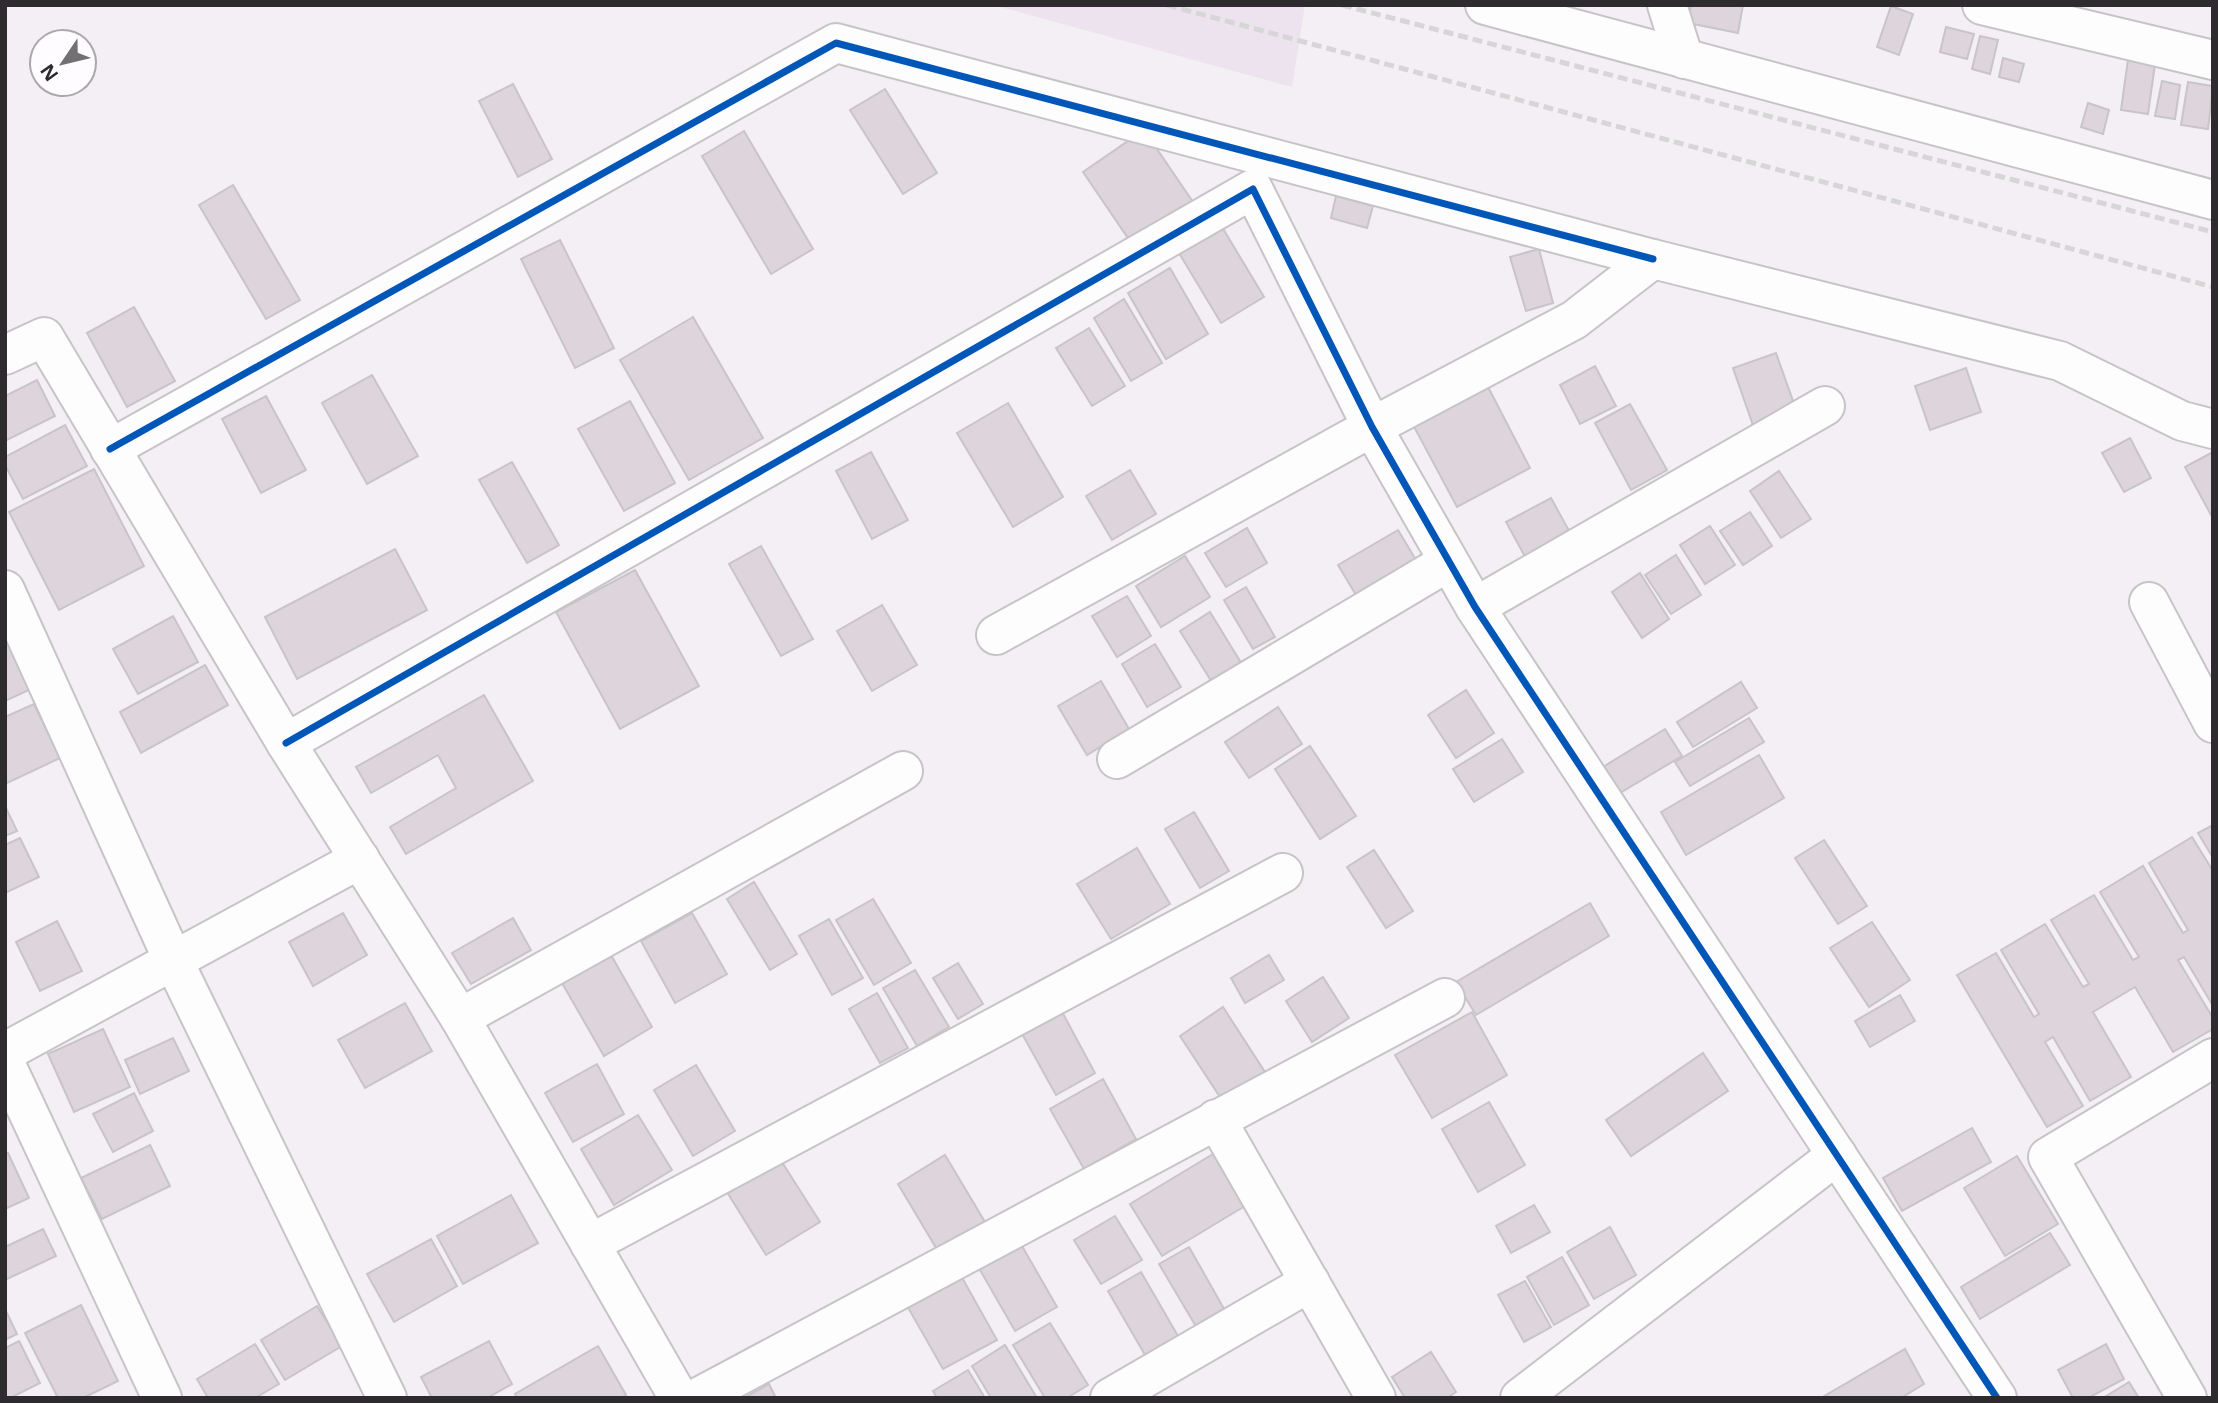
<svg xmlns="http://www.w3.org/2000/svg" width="2218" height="1403" font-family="'Noto Sans',sans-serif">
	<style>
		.built { fill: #ede3ee }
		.building { fill: #ddd5db; stroke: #c8c4c7; stroke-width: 2 }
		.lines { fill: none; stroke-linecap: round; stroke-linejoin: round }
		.minor-casing { stroke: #c7c4c7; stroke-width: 42 }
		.minor { stroke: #fdfdfd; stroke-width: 38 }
		.rail { stroke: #d7d6d7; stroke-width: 5; stroke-dasharray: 10 5; stroke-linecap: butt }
		.cycleway-casing { stroke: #fefcfe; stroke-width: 11 }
		.cycleway { stroke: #0057b8; stroke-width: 7 }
	</style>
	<rect width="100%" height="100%" fill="#f4eff4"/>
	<polygon class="built" points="993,5 1305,5 1292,87"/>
	<g class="building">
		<polygon points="1691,5 1743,5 1738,33 1688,23"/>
		<polygon points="1891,6 1913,14 1899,55 1877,47"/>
		<polygon points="1946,27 1974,34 1967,59 1940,52"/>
		<polygon points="1980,36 1998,40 1990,74 1972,69"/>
		<polygon points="2129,52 2156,57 2148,114 2121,110"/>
		<polygon points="2003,58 2024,64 2019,82 1999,77"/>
		<polygon points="2162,81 2180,85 2175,119 2155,116"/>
		<polygon points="2188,82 2213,86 2208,129 2181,125"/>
		<polygon points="513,84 552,159 518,177 479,101"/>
		<polygon points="885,89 937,173 903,194 850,110"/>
		<polygon points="2088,103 2109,110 2103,134 2081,127"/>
		<polygon points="1144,130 1193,202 1132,244 1083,172"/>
		<polygon points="744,131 813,249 771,274 702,156"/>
		<polygon points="233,185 300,300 266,319 199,205"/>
		<polygon points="1336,196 1373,206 1367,228 1331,218"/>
		<polygon points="1222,227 1264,297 1221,323 1179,253"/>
		<polygon points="560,240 614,348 575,368 521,259"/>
		<polygon points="1539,249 1553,303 1526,311 1510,257"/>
		<polygon points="1170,268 1208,334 1166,359 1128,293"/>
		<polygon points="1124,299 1162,363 1131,381 1094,318"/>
		<polygon points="134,307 175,381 127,407 87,333"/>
		<polygon points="693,317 763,438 689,480 620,360"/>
		<polygon points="1089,328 1125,386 1092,406 1056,348"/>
		<polygon points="1776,353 1798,415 1755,431 1733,368"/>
		<polygon points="1595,366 1616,406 1580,424 1560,385"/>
		<polygon points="1966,368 1981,412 1930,430 1915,386"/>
		<polygon points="372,375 418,456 367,484 322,403"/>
		<polygon points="37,380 55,416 5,441 5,396"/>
		<polygon points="1486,383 1530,468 1457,507 1412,423"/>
		<polygon points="266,396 306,470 261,493 222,419"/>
		<polygon points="630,401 675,483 624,511 578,429"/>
		<polygon points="1008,403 1063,497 1013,527 957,433"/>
		<polygon points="1630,404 1667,470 1631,490 1595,423"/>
		<polygon points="65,425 87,466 23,499 5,465 5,457"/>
		<polygon points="2130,438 2151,478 2124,492 2102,453"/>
		<polygon points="871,452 908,520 872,539 836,471"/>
		<polygon points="2213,452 2213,514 2211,515 2185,467"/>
		<polygon points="512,462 559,545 527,563 479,480"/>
		<polygon points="94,469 144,566 59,610 9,512"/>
		<polygon points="1130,470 1156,514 1112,540 1086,496"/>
		<polygon points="1779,471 1811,519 1781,538 1750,491"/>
		<polygon points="1551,498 1573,538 1528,562 1506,522"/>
		<polygon points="1750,512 1772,546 1743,565 1720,531"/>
		<polygon points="1710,526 1735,565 1705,584 1680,545"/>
		<polygon points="1247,528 1267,563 1226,587 1205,553"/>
		<polygon points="1398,530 1419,565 1359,600 1338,565"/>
		<polygon points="761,546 813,639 781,656 729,564"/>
		<polygon points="395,549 427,610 297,679 265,617"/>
		<polygon points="1676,555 1701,595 1671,614 1645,575"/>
		<polygon points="1185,556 1210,597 1161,627 1136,586"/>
		<polygon points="635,570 699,686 620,729 556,612"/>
		<polygon points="1640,573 1669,619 1642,638 1612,592"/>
		<polygon points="1246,587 1275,637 1253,649 1224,600"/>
		<polygon points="1127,596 1151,636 1117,657 1092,616"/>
		<polygon points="882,605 917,665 872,691 837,631"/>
		<polygon points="1210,612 1243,666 1213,684 1180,631"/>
		<polygon points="173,616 198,662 138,694 113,649"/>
		<polygon points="8,640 31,689 5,701 5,641"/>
		<polygon points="1155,644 1181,687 1147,707 1122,664"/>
		<polygon points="205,665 228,705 141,753 120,712"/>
		<polygon points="1101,681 1129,729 1087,755 1058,706"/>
		<polygon points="1741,682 1757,708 1693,747 1677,722"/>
		<polygon points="1466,690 1494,733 1456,758 1428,715"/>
		<polygon points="484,695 533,781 406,854 390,827 456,788 438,755 371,793 356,767"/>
		<polygon points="34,704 60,758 5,784 5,717"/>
		<polygon points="1278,707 1302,744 1249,778 1225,742"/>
		<polygon points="1749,718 1764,742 1690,786 1675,762"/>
		<polygon points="1665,729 1682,756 1615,796 1598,770"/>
		<polygon points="1502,739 1523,772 1474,802 1453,769"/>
		<polygon points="1310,746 1356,816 1320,839 1275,769"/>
		<polygon points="1759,755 1784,798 1686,855 1661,812"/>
		<polygon points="5,806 17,831 5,836"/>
		<polygon points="1194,812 1229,871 1200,888 1165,829"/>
		<polygon points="2213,825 2213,858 2198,833"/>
		<polygon points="2192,837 2213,871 2213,1006 2184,957 2178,960 2213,1018 2213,1029 2173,1052 2135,987 2093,1012 2131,1077 2090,1101 2053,1037 2045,1042 2083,1106 2047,1127 1957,975 1996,953 2034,1017 2039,1014 2001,950 2045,924 2083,987 2089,984 2051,920 2094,895 2133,960 2139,957 2100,892 2143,866 2183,933 2188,930 2149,863"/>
		<polygon points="20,838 39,877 5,893 5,845"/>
		<polygon points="1824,840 1867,906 1838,924 1795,858"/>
		<polygon points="1137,848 1170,904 1111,939 1077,884"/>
		<polygon points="1374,850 1413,911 1386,928 1347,867"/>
		<polygon points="754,882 797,954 770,970 727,899"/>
		<polygon points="873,899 911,963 874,985 836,920"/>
		<polygon points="1590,903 1609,936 1476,1015 1456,982"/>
		<polygon points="343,913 367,955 313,986 289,942"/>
		<polygon points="692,913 727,974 675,1003 641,941"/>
		<polygon points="513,918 531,950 471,984 452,953"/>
		<polygon points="829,919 863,978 832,995 799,936"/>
		<polygon points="57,921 82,971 40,991 16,942"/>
		<polygon points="1872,922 1910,980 1869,1007 1830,948"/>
		<polygon points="611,955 652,1027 604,1056 562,983"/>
		<polygon points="1269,955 1284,980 1245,1003 1231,978"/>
		<polygon points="958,963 983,1004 958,1019 933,978"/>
		<polygon points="915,970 949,1027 917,1046 883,988"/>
		<polygon points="1323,977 1349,1018 1312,1042 1286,1001"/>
		<polygon points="877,993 908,1048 880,1063 849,1009"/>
		<polygon points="1900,995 1915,1021 1870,1047 1855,1021"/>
		<polygon points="405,1003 432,1051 365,1088 338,1040"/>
		<polygon points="1223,1007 1265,1072 1222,1100 1180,1036"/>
		<polygon points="1061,1010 1095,1073 1056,1095 1021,1032"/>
		<polygon points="1472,1012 1507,1075 1432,1118 1395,1055"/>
		<polygon points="103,1029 130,1087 74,1112 48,1054"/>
		<polygon points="173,1038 189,1071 140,1094 125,1060"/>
		<polygon points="1703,1053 1728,1091 1631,1156 1606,1120"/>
		<polygon points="597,1064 624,1114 573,1142 545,1093"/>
		<polygon points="696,1065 735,1131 693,1156 654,1090"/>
		<polygon points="1103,1079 1136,1139 1084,1169 1050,1109"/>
		<polygon points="134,1093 153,1131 113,1152 93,1114"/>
		<polygon points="1489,1102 1525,1165 1478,1192 1442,1129"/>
		<polygon points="638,1115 672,1170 614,1205 581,1149"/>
		<polygon points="1972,1128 1991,1162 1902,1211 1883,1178"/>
		<polygon points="150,1145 170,1186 102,1219 81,1178"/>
		<polygon points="8,1153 29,1198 5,1209 5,1154"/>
		<polygon points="1213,1154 1245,1206 1162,1256 1130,1204"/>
		<polygon points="945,1155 985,1222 938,1251 898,1184"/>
		<polygon points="2017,1156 2058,1224 2005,1256 1964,1188"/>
		<polygon points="780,1159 820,1222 766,1255 727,1192"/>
		<polygon points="511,1195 538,1243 463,1284 437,1236"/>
		<polygon points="1534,1205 1550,1232 1511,1253 1496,1226"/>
		<polygon points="1115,1216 1142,1260 1101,1284 1074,1240"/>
		<polygon points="1610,1227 1636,1275 1594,1299 1567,1252"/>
		<polygon points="43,1229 56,1256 5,1280 5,1247"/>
		<polygon points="2050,1233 2070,1265 1980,1319 1961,1287"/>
		<polygon points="431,1239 457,1286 394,1322 367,1274"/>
		<polygon points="1018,1239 1057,1307 1015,1331 976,1263"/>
		<polygon points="1189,1247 1227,1314 1198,1330 1159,1264"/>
		<polygon points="1562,1257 1589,1305 1554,1325 1527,1277"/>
		<polygon points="1141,1272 1182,1343 1149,1362 1108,1291"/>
		<polygon points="960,1274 997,1340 943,1369 906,1304"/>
		<polygon points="1525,1281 1551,1327 1524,1342 1498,1295"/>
		<polygon points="81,1305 118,1381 83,1398 58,1398 25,1333"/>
		<polygon points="317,1306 342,1346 285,1380 261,1340"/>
		<polygon points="5,1309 17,1334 5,1340"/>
		<polygon points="1050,1323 1088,1385 1067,1398 1045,1398 1013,1345"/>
		<polygon points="19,1341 40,1383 10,1398 5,1398 5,1348"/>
		<polygon points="489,1341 512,1384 487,1398 432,1398 421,1377"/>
		<polygon points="255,1344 279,1384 255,1398 208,1398 197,1379"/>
		<polygon points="2106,1344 2124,1379 2088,1398 2073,1398 2058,1370"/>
		<polygon points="1005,1345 1037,1398 991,1398 972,1366"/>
		<polygon points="598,1346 626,1395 621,1398 517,1398 515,1394"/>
		<polygon points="1905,1349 1924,1384 1901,1398 1821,1398"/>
		<polygon points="1431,1352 1456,1392 1447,1398 1405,1398 1392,1377"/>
		<polygon points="968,1370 985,1398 937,1398 933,1391"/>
		<polygon points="2129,1382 2139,1398 2103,1398"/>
		<polygon points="769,1384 776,1398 744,1398"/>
	</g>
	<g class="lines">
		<defs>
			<g id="minor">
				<polyline points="1485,5 2213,200"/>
				<polyline points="1667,5 1684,59"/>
				<polyline points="1982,5 2213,60"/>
				<polyline points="5,355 44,337 286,743 460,1018 679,1398"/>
				<polyline points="110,449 836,43 1653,259"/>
				<polyline points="5,590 173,960 387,1398"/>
				<polyline points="2149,602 2213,723"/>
				<polyline points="1475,607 1825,406"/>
				<polyline points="996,635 1372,427 1574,320 1653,259 2060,361 2182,421 2213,429"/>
				<polyline points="286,743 1253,189 1372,427 1475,607 1997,1398"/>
				<polyline points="1117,759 1448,562"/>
				<polyline points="460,1018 903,771"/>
				<polyline points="5,1052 360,859"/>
				<polyline points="5,1063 162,1398"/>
				<polyline points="1216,1119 1376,1398"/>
				<polyline points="590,1244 1283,873"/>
				<polyline points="697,1398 1445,998"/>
				<polyline points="1110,1398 1310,1282"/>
				<polyline points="1520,1398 1837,1155"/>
				<polyline points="2187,1398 2048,1157 2213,1058"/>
			</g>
		</defs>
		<use href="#minor" class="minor-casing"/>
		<use href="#minor" class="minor"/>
		<g class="rail">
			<polyline points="1167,5 2213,287"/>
			<polyline points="1342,5 2213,232"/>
		</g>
		<defs>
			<g id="cycleway">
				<polyline points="110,449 836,43 1653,259"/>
				<polyline points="286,743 1253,189 1372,427 1475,607 1997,1398"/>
			</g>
		</defs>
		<use href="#cycleway" class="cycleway-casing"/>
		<use href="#cycleway" class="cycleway"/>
	</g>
	<rect width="2218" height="1403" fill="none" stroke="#2e2b2f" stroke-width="14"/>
	<g transform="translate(63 63) rotate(235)"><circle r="33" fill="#fefcfe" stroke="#aba8ab" stroke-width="2"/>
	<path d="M0-5L12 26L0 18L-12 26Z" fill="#737074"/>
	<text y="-10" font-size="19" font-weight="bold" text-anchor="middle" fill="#2e2b2f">N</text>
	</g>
</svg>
